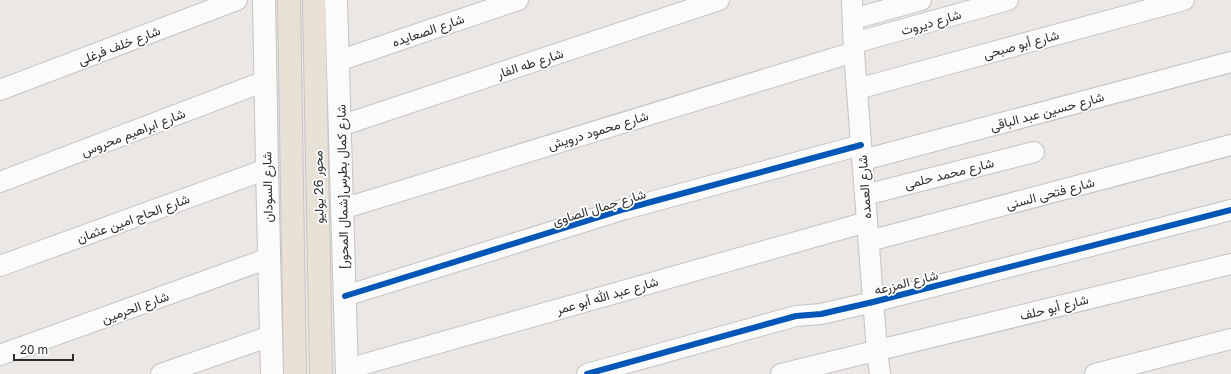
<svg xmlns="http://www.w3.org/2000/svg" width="1231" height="374" font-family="'Golos Text',Vazirmatn,sans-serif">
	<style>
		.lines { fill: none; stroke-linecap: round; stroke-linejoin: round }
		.minor-casing { stroke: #c4c3c4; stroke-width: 22 }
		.tertiary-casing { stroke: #c4c3c4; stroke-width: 24 }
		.trunk-casing { stroke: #c6c4c3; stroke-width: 24 }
		.minor { stroke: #fcfbfb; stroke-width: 20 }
		.tertiary { stroke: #fcfbfb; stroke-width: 22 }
		.trunk { stroke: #e8e1d6; stroke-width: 22 }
		.cycleway-casing { stroke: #fff; stroke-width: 8 }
		.cycleway { stroke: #0057b8; stroke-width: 6 }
		.labels { text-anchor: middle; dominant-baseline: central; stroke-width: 3.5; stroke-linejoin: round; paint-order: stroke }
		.street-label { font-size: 13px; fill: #2d2d2d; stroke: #fff }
	</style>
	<rect width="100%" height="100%" fill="#eae7e4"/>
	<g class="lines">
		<defs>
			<g id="minor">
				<polyline points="852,0 854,52 877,351 880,374"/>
				<polyline points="853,19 921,0"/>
				<polyline points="854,43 1008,0"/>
				<polyline points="338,61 518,0"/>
				<polyline points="857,89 1184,0"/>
				<polyline points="0,90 237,0"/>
				<polyline points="340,126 719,0"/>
				<polyline points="863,160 1231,62"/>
				<polyline points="0,182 265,81"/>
				<polyline points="865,195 1034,152"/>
				<polyline points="342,209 854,52"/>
				<polyline points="869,241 1231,145"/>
				<polyline points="0,266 267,169"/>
				<polyline points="345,296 625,209 861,145"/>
				<polyline points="0,355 269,258"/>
				<polyline points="347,369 867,222"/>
				<polyline points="161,374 271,336"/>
				<polyline points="587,374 796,316 821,314 873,302 1231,210"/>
				<polyline points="781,374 1231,264"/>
				<polyline points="1095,374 1231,339"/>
			</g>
			<g id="tertiary">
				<polyline points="264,0 267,169 272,374"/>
				<polyline points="336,0 347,374"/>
			</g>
			<g id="trunk">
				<polyline points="289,0 295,374"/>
				<polyline points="314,0 321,374"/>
			</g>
		</defs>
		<use href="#minor" class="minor-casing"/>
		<use href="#tertiary" class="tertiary-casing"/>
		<use href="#trunk" class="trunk-casing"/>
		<use href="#minor" class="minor"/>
		<use href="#tertiary" class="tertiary"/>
		<use href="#trunk" class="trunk"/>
		<defs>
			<g id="cycleway">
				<polyline points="345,296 625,209 861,145"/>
				<polyline points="587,374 796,316 821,314 873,302 1231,210"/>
			</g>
		</defs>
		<use href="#cycleway" class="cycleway-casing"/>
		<use href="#cycleway" class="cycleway"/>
	</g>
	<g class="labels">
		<g class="street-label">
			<text transform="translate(931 22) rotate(-16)">شارع ديروت</text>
			<text transform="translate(428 30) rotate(-19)">شارع الصعايده</text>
			<text transform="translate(1021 44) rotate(-15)">شارع أبو صبحى</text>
			<text transform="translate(119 45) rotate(-21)">شارع خلف فرغلى</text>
			<text transform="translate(530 63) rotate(-18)">شارع طه الفار</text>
			<text transform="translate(1047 111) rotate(-15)">شارع حسين عبد الباقى</text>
			<text transform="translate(598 130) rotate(-17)">شارع محمود درويش</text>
			<text transform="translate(133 132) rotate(-21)">شارع ابراهيم محروس</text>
			<text transform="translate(949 173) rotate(-14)">شارع محمد حلمى</text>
			<text transform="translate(267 187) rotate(-91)">شارع السودان</text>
			<text transform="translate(318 187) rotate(-91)">محور 26 يوليو</text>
			<text transform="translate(342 187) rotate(-91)">شارع كمال بطرس[شمال المحور]</text>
			<text transform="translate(864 187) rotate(-94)">شارع العمده</text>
			<text transform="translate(1050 193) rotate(-15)">شارع فتحى السنى</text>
			<text transform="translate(599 207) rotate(-17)">شارع جمال الصاوى</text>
			<text transform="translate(133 218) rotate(-20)">شارع الحاج امين عثمان</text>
			<text transform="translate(906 282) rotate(-14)">شارع المزرعه</text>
			<text transform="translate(607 295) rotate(-16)">شارع عبد الله أبو عمر</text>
			<text transform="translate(135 307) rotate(-20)">شارع الحرمين</text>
			<text transform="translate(1054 307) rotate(-14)">شارع أبو حلف</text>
		</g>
	</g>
	<path d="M14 354v6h59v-6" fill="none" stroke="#2d2d2d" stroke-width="2"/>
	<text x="20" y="354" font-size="12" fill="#2d2d2d" stroke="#ffffff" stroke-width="3" paint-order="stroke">20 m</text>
</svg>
